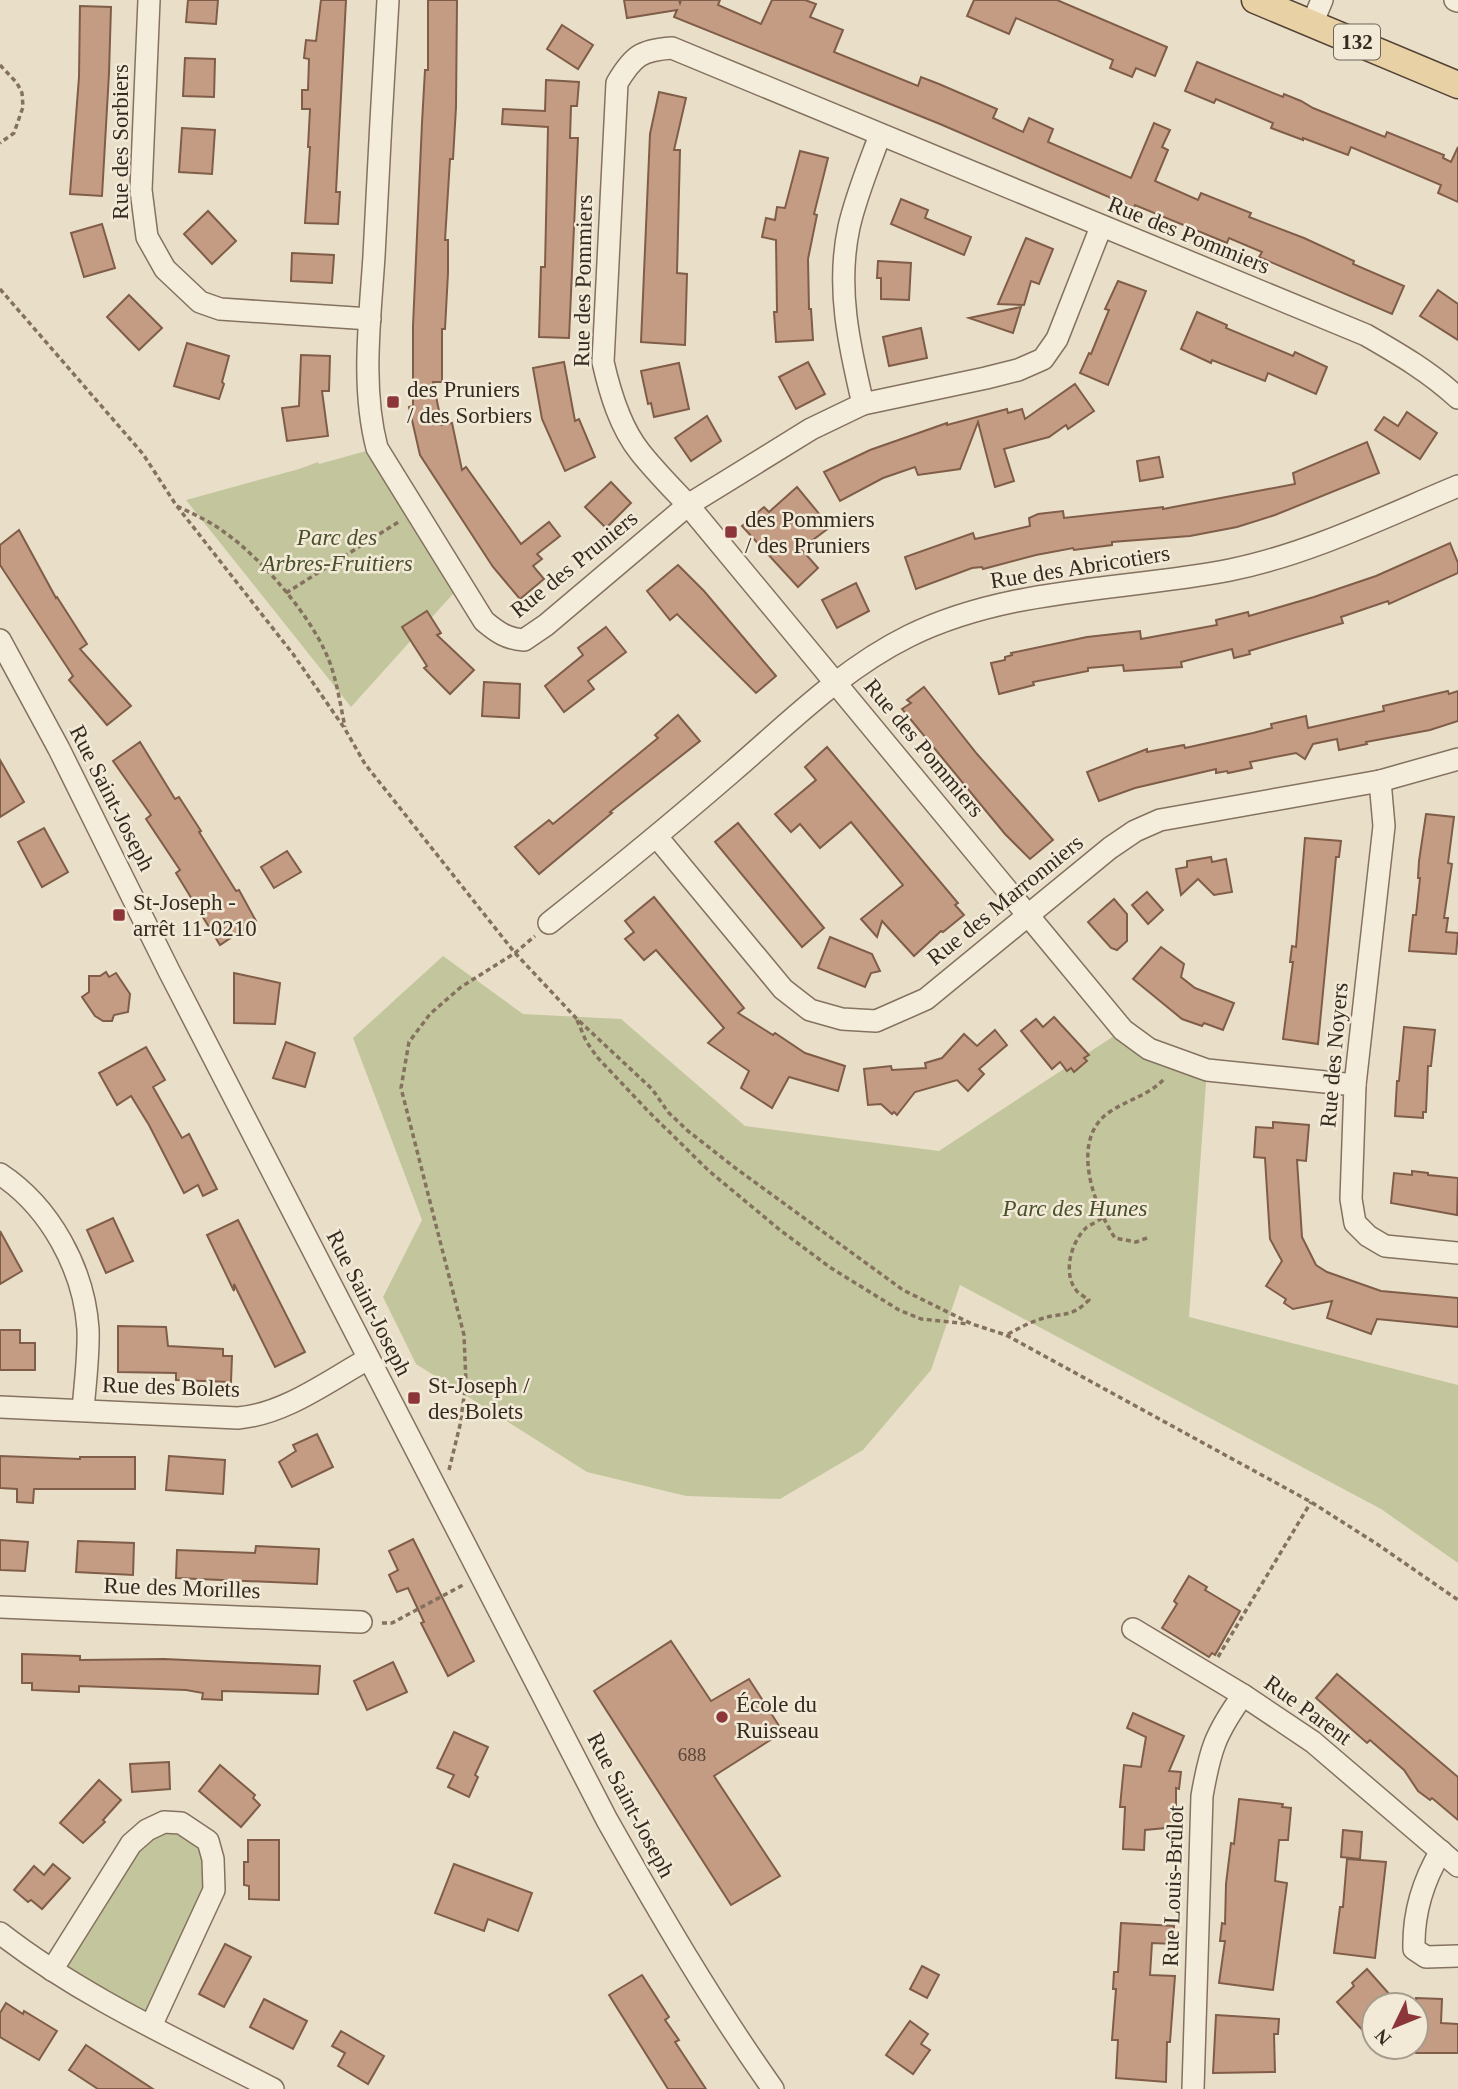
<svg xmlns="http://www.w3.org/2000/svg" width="1458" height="2089" font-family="Georgia,serif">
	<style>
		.green { fill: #c3c69d }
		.building { fill: #c39c83; stroke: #805d48; stroke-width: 2 }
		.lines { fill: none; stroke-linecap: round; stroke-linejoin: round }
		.minor-casing { stroke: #84725f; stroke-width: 24 }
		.major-casing { stroke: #524133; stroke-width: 29 }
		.path { stroke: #84725f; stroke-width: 3.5; stroke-dasharray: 5 3.5; stroke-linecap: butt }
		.minor { stroke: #f5eddb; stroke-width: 21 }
		.major { stroke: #e8d1a5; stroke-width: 26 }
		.poi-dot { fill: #8c3639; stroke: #f2e9d7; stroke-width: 2.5 }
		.labels { text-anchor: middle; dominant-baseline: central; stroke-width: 5; stroke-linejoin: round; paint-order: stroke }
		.number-label { font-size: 19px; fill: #59473a }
		.shield { fill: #f2e9d7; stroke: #6e6458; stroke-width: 2 }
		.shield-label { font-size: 21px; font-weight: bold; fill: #362b21 }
		.street-label { font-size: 23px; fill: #362b21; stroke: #f2e9d7 }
		.poi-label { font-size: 23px; fill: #362b21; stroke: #f2e9d7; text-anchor: start }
		.park-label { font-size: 23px; font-style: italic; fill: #47502a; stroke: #f2e9d7 }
	</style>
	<rect width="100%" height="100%" fill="#e9dfc8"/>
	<g class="green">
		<polygon points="377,448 461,585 351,707 186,500 299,469 318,462 319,464"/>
		<polygon points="443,956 523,1014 621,1019 745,1126 939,1151 1123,1030 1207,1070 1189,1317 1458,1385 1458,1563 1381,1509 960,1285 931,1370 863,1450 780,1499 686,1496 587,1472 416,1364 383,1297 422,1220 353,1038"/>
		<polygon points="147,1830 195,1831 214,1873 151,2026 52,1970"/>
	</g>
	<g class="building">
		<polygon points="188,0 218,0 216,24 186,22"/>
		<polygon points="321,0 346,0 336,192 340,192 338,224 305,223 310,147 308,147 310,109 302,109 302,90 308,90 309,59 304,58 306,40 316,41"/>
		<polygon points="428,0 457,0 456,107 453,159 450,159 445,240 448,240 448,273 445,329 442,329 442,382 433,382 442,425 452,423 462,470 466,467 521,544 549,522 560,536 537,554 542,559 533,566 544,579 520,599 493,567 420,455 409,407 413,406 413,326 422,123 425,70 428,70"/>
		<polygon points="624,0 679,0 680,3 681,0 720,0 718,5 761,24 772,0 805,0 816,4 810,17 843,30 834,52 918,86 921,77 939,84 997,109 993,118 1023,132 1029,118 1053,129 1048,142 1131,178 1154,123 1170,130 1162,147 1168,150 1155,181 1198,200 1201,193 1251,213 1249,217 1304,238 1354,261 1353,264 1404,286 1392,314 1259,257 1262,252 1229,238 1227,243 1135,205 1134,208 940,124 674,17 677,10 627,18"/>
		<polygon points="974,0 1057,0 1167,47 1155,76 1136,68 1132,77 1110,68 1113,60 1016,18 1009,34 967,16"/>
		<polygon points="80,6 111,7 109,73 102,196 70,194 79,77"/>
		<polygon points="562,25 593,45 578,69 547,49"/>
		<polygon points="185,58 215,59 214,97 183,96"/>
		<polygon points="1197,62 1283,97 1284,94 1301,101 1313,108 1385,137 1387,132 1444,155 1443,158 1451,162 1458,147 1458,202 1438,193 1441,185 1351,147 1348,155 1303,138 1303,140 1271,128 1273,123 1216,99 1214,103 1185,91"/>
		<polygon points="546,80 579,82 577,106 571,106 570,138 578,138 569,338 539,337 541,267 545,267 548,127 502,124 503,109 545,111"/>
		<polygon points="659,92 686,98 674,150 680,150 677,273 687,274 685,345 641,342 650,134"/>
		<polygon points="182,128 215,130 212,174 179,172"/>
		<polygon points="800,151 828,158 814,214 817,215 808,259 809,309 811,309 813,340 776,342 774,312 777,312 776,240 762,237 766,218 775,220 777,207 785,208"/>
		<polygon points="901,199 928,210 925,218 971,237 964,255 891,224"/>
		<polygon points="208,211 236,241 212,264 184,234"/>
		<polygon points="102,224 115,268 84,277 71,233"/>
		<polygon points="1026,238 1053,249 1039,284 1031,281 1024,305 998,304"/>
		<polygon points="292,253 334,255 332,283 291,281"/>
		<polygon points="878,261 911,263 909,300 881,299 881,278 877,278"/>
		<polygon points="1118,281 1146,291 1108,385 1080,373 1089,353 1091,354 1109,310 1105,309"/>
		<polygon points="1438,290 1458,304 1458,340 1420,316"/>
		<polygon points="129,295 162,328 139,350 107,317"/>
		<polygon points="1021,307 1013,333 969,318"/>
		<polygon points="1197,312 1227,325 1226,328 1293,356 1295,352 1327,367 1316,394 1268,373 1265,381 1212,360 1211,363 1181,349"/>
		<polygon points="921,328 927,358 889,366 883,337"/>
		<polygon points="187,343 229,356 222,382 224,384 219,399 174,386"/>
		<polygon points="301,355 330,356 329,391 322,391 328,436 287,441 282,408 299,406"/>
		<polygon points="564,362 575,421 579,419 595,457 565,471 542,419 533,368"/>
		<polygon points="808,362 825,394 796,409 779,377"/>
		<polygon points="679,363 689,409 654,417 651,403 648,404 641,371"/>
		<polygon points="1075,384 1094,411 1068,429 1066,425 1049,437 1004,449 1014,481 995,487 978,422 960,469 918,475 915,467 883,478 840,501 824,472 870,450 947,423 947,425 1007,409 1008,413 1022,409 1025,419"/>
		<polygon points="1407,412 1437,433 1420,459 1375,430 1384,417 1398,426"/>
		<polygon points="707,416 721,441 691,461 675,438"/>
		<polygon points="1367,442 1379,473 1275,515 1237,527 1190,536 1112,542 1112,545 1074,550 1073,548 1036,555 983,569 982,567 972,568 916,589 905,557 973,533 975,539 1030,526 1029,518 1038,514 1063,511 1064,518 1163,507 1163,509 1295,484 1293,473"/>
		<polygon points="1159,457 1163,477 1140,481 1137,461"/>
		<polygon points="611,482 631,503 606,528 585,507"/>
		<polygon points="797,487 830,527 801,549 818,568 798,587 742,526 764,507 769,512"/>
		<polygon points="19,530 56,598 57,597 87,644 80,649 131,706 107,725 69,680 73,676 0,565 0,545"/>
		<polygon points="1450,543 1458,563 1458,573 1389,604 1388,601 1341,617 1343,623 1249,651 1250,654 1234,658 1232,649 1181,662 1182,667 1124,671 1123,665 1088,668 1088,671 1033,682 1034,685 999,694 991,663 1005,660 1005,657 1012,655 1011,653 1087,637 1140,631 1141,639 1217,625 1216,620 1248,612 1249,616 1314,597 1376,576"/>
		<polygon points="678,565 704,591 776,676 756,693 677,614 670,620 647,591"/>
		<polygon points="856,583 869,611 837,628 822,600"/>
		<polygon points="427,611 441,633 437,635 474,670 450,694 424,668 427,666 402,627"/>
		<polygon points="606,627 626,652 588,681 594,689 564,712 545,686 583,655 578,648"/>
		<polygon points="484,682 520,684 519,718 482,716"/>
		<polygon points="924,687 977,754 1053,840 1030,859 1005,834 902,709 911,703 907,700"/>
		<polygon points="1448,691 1449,694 1458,691 1458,721 1430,730 1366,742 1367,744 1339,750 1337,739 1313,744 1305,759 1296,753 1250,762 1252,768 1228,773 1227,771 1216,773 1216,769 1135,788 1099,801 1087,772 1147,749 1147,752 1184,745 1185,748 1253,733 1272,728 1271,724 1306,716 1308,728 1384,711 1383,706"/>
		<polygon points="678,715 700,741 610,812 612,813 539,874 515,847 549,820 553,824 614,774 658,738 655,735"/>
		<polygon points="140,742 175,799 179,797 201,831 199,832 236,891 239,890 256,921 220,945 176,873 180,870 146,819 151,815 113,761"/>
		<polygon points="827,747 958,903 955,905 964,915 943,932 941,931 914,956 882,921 877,937 861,919 903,885 851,822 820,848 800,824 791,832 775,814 816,780 805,767"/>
		<polygon points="0,760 24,802 0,817"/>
		<polygon points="1426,814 1454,817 1448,863 1452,864 1444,918 1448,918 1446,932 1458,933 1456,954 1409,951 1413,915 1416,915 1420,878 1418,878 1419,861"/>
		<polygon points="738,823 824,928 802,947 715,842"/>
		<polygon points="44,828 68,872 42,887 18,842"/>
		<polygon points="1305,838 1341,841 1339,857 1336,857 1318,1044 1283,1039 1293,962 1290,962 1292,946 1296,947"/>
		<polygon points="287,851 301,872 274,888 261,867"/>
		<polygon points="1211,857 1212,862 1226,859 1232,892 1214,895 1198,879 1181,895 1176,869 1187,867 1187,861"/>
		<polygon points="1147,892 1163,910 1148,924 1132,905"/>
		<polygon points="654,897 744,1008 738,1013 773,1035 775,1033 805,1053 845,1066 838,1091 789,1077 772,1108 741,1088 749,1071 708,1043 724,1028 656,950 644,960 625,939 634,932 625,921"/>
		<polygon points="1114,899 1127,914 1127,941 1117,950 1111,948 1088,922"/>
		<polygon points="830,937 872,954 880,971 871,973 865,987 818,968"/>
		<polygon points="1161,947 1184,964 1181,977 1195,988 1234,1003 1223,1030 1204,1023 1202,1026 1182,1019 1133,979"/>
		<polygon points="106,972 109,977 116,973 130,994 128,1012 114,1015 112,1021 103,1021 95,1016 82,997 89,992 89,976 100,976"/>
		<polygon points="234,973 280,983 275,1024 234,1023"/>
		<polygon points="1054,1017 1089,1055 1084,1058 1087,1061 1074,1072 1071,1068 1067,1071 1060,1062 1052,1069 1021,1031 1036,1019 1043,1027"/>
		<polygon points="1404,1027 1435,1030 1431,1066 1428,1066 1426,1112 1423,1112 1423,1118 1395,1116 1397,1081 1399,1081"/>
		<polygon points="995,1030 1007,1045 979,1069 984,1074 968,1091 957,1080 915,1092 897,1115 894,1112 892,1114 881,1104 868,1105 864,1069 891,1066 892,1070 926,1068 925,1063 942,1058 964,1034 977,1046"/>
		<polygon points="286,1042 315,1053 305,1087 273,1078"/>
		<polygon points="146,1047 165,1080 153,1087 182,1138 189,1134 217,1189 203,1196 198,1185 184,1193 149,1125 131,1096 117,1105 99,1073"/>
		<polygon points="1273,1122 1309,1125 1306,1161 1297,1160 1302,1237 1316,1265 1327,1272 1381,1291 1458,1298 1458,1327 1377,1319 1371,1334 1327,1318 1332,1301 1293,1309 1284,1303 1286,1299 1266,1286 1282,1261 1270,1239 1265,1158 1254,1157 1256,1127 1273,1128"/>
		<polygon points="1412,1171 1428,1173 1428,1175 1458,1178 1457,1215 1391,1203 1394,1173 1412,1175"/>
		<polygon points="113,1218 133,1261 106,1273 87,1230"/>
		<polygon points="238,1220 305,1352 275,1367 234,1284 234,1291 207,1235"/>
		<polygon points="0,1231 22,1271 0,1284"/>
		<polygon points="118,1326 166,1327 168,1346 223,1349 223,1356 232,1356 231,1382 176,1380 176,1373 118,1372"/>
		<polygon points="0,1330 20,1330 20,1343 35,1343 35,1370 0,1370"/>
		<polygon points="317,1434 333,1467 292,1487 279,1462 296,1451 293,1445"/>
		<polygon points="0,1456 80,1459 80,1457 135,1457 135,1489 34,1489 33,1503 17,1502 17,1489 0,1488"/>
		<polygon points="169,1456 225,1460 223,1494 166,1490"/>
		<polygon points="413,1539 474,1661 448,1676 421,1623 424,1622 408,1588 397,1592 389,1575 398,1570 389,1551"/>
		<polygon points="0,1540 28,1542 25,1571 0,1570"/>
		<polygon points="78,1541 134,1543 133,1575 76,1572"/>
		<polygon points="256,1546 319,1549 317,1584 176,1578 177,1550 255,1553"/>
		<polygon points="1189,1576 1207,1587 1205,1590 1240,1611 1215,1655 1212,1653 1209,1657 1162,1628 1177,1604 1174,1601"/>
		<polygon points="671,1641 711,1701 749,1679 783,1732 714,1776 780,1876 731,1905 594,1691"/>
		<polygon points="22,1654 80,1656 80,1660 164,1659 320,1666 318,1694 222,1691 222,1700 202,1699 203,1693 186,1690 79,1686 79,1692 32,1690 32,1683 22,1683"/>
		<polygon points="393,1662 407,1692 367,1710 354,1681"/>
		<polygon points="1337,1674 1458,1777 1458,1820 1432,1798 1430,1800 1418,1791 1404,1770 1370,1740 1367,1743 1316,1698"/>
		<polygon points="1133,1713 1184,1736 1169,1771 1181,1772 1179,1789 1176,1788 1176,1827 1145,1830 1144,1850 1123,1849 1125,1807 1120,1807 1124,1765 1141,1767 1146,1737 1127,1728"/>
		<polygon points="454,1732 488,1747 475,1775 478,1777 469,1797 448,1787 454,1775 437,1768"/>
		<polygon points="169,1762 170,1789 132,1792 130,1764"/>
		<polygon points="220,1765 255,1795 253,1798 260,1805 241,1827 199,1791"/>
		<polygon points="99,1780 121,1800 103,1820 105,1822 83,1843 60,1823"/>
		<polygon points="1239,1799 1283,1804 1282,1807 1291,1808 1288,1840 1279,1840 1275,1881 1287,1883 1273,1990 1219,1983 1225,1941 1220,1941 1222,1923 1225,1924 1226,1884 1231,1843 1234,1844"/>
		<polygon points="1343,1830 1362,1832 1360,1859 1341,1857"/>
		<polygon points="248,1840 279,1840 279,1900 249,1899 249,1886 244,1885 244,1862 248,1862"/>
		<polygon points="1347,1859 1386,1862 1375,1958 1334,1953 1340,1907 1343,1907"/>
		<polygon points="53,1864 70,1878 42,1909 31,1900 28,1902 14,1890 34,1866 44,1875"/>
		<polygon points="454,1864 532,1893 518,1931 488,1919 484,1931 435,1913"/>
		<polygon points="1121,1923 1174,1926 1173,1944 1152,1943 1150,1975 1175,1976 1170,2042 1167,2042 1166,2082 1116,2078 1118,2040 1112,2040 1116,1989 1113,1989 1114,1972 1118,1972"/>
		<polygon points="225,1944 251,1957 224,2007 199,1994"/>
		<polygon points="922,1966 939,1975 927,1998 910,1989"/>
		<polygon points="1367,1969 1399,2005 1374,2005 1374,2026 1365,2033 1337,2002 1354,1986 1352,1983"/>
		<polygon points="642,1975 669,2017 665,2020 679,2040 675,2042 706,2089 668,2089 609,1995"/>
		<polygon points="1416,1998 1442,1999 1441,2023 1458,2024 1458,2053 1416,2053"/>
		<polygon points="264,1999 307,2021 293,2049 250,2027"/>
		<polygon points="6,2003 23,2014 24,2011 57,2031 39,2060 0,2037 0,2013"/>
		<polygon points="1216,2015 1279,2019 1278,2034 1274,2034 1275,2072 1213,2073"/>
		<polygon points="910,2021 928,2034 921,2044 930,2050 913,2074 886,2055"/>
		<polygon points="341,2031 384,2056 368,2084 338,2066 345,2053 332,2046"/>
		<polygon points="86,2045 153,2089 98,2089 69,2070"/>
	</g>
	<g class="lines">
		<defs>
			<g id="minor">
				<polyline points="149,0 141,190 147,237 165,269 200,302 220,309 370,319"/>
				<path d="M388 0C383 85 378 171 374 256 370 319 361 387 377 448L484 621C497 632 507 639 524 640L546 625 688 505 811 429 863 404 986 378 1018 370 1043 359 1057 339 1101 227"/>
				<polyline points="1455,0 1458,1"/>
				<polyline points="1312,24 1322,0"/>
				<path d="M863 404C849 345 836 287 849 227 856 196 869 165 880 135"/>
				<path d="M0 640 59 749 169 971 607 1820C659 1912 712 2003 773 2089"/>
				<polyline points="1380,781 1384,826 1355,1085 1351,1199 1355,1223 1368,1236 1385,1246 1458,1253"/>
				<polyline points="657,837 783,989 810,1010 842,1019 876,1021 926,999 1110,848 1135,831 1160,820 1380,781 1458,759"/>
				<path d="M549 923C612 873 673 823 733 771 789 723 842 669 909 636 1009 587 1122 591 1230 570 1309 554 1384 517 1458 486"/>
				<path d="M1355 1085 1207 1070 1149 1049 1123 1030 688 505C672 488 655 471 640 452 620 427 610 393 603 362L617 83C633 56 641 50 672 48L1366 335C1399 354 1430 372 1458 398"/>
				<path d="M0 1174C50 1207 84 1269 88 1329 89 1355 85 1384 83 1410"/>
				<path d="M0 1407 238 1418C285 1414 328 1381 368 1359"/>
				<polyline points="0,1607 361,1622"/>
				<polyline points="1133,1629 1243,1695 1313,1742 1458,1866"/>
				<path d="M1441 1851C1423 1881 1413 1914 1414 1949L1426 1957 1458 1956"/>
				<path d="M0 1933C82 1997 181 2041 273 2089"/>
				<polyline points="52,1970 131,1844 147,1830 164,1822 181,1823 208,1841 213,1859 214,1890 151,2026"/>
				<path d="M1193 2089 1202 1796C1210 1750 1215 1734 1243 1695"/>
			</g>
			<polyline id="major" points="1255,0 1458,85"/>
		</defs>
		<use href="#minor" class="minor-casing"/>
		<use href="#major" class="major-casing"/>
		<g class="path">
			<polyline points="0,65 17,83 22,93 23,107 14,133 0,143"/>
			<polyline points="0,289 143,454 176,505 293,654 345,729 365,764 515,953 576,1018 652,1089 668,1112 688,1131 734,1167 903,1290 972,1324 1006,1335 1311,1502 1377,1544 1458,1600"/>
			<path d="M177 506C193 514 210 521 224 532 263 559 318 623 332 669 338 688 341 708 345 727"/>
			<polyline points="286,593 400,521"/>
			<polyline points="577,1020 586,1041 597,1057 649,1112 709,1171 780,1230 831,1268 899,1310 921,1319 969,1324"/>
			<path d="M1147 1238 1136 1242 1115 1238C1094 1206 1068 1138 1111 1111 1131 1098 1148 1096 1165 1078"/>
			<path d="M1008 1334C1018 1329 1028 1323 1038 1320 1061 1311 1069 1320 1089 1300 1085 1297 1079 1294 1076 1290 1062 1272 1072 1240 1087 1227 1092 1224 1098 1221 1102 1218"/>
			<polyline points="449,1470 460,1425 466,1383 464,1335 401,1088 409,1042 430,1014 461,987 515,953 535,936"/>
			<polyline points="382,1623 392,1623 463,1585"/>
			<polyline points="1218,1657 1311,1502"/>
		</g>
		<use href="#minor" class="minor"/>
		<use href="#major" class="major"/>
	</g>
	<g class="poi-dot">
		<rect x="386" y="395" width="14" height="14" rx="3.5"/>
		<rect x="724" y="525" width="14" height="14" rx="3.5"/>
		<rect x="112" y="908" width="14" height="14" rx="3.5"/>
		<rect x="407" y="1391" width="14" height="14" rx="3.5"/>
		<circle cx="722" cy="1717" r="7"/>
	</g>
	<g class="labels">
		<g class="number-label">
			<text x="692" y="1754">688</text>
		</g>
		<rect class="shield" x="1334" y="24.5" width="46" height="35" rx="5"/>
		<g class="shield-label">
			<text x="1357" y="42">132</text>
		</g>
		<g class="street-label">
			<text transform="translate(120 142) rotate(-90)">Rue des Sorbiers</text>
			<text transform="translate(1189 235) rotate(22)">Rue des Pommiers</text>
			<text transform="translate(583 281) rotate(-89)">Rue des Pommiers</text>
			<text transform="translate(574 564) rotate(-39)">Rue des Pruniers</text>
			<text transform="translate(1080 567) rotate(-9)">Rue des Abricotiers</text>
			<text transform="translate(924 748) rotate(50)">Rue des Pommiers</text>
			<text transform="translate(112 798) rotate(63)">Rue Saint-Joseph</text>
			<text transform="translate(1005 900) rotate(-39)">Rue des Marronniers</text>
			<text transform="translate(1334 1055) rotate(-85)">Rue des Noyers</text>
			<text transform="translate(369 1303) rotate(63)">Rue Saint-Joseph</text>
			<text transform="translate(171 1387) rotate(2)">Rue des Bolets</text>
			<text transform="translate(182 1588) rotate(2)">Rue des Morilles</text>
			<text transform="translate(1308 1710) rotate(36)">Rue Parent</text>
			<text transform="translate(631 1805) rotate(62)">Rue Saint-Joseph</text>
			<text transform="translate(1173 1886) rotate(-88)">Rue Louis-Brûlot</text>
		</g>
		<g class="poi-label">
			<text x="407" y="389">des Pruniers<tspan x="407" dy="26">/ des Sorbiers</tspan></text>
			<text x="745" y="519">des Pommiers<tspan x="745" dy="26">/ des Pruniers</tspan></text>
			<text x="133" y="902">St-Joseph -<tspan x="133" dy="26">arrêt 11-0210</tspan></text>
			<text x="428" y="1385">St-Joseph /<tspan x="428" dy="26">des Bolets</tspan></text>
			<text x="736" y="1704">École du<tspan x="736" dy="26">Ruisseau</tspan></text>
		</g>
		<g class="park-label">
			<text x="337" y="537">Parc des<tspan x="337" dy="26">Arbres-Fruitiers</tspan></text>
			<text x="1075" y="1208">Parc des Hunes</text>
		</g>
	</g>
	<g transform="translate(1395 2026) rotate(227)"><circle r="33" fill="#f2e9d7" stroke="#a79d8e" stroke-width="2"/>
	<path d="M0-5L12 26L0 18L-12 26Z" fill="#8c3639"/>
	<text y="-10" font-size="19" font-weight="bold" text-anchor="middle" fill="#362b21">N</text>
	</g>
</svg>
